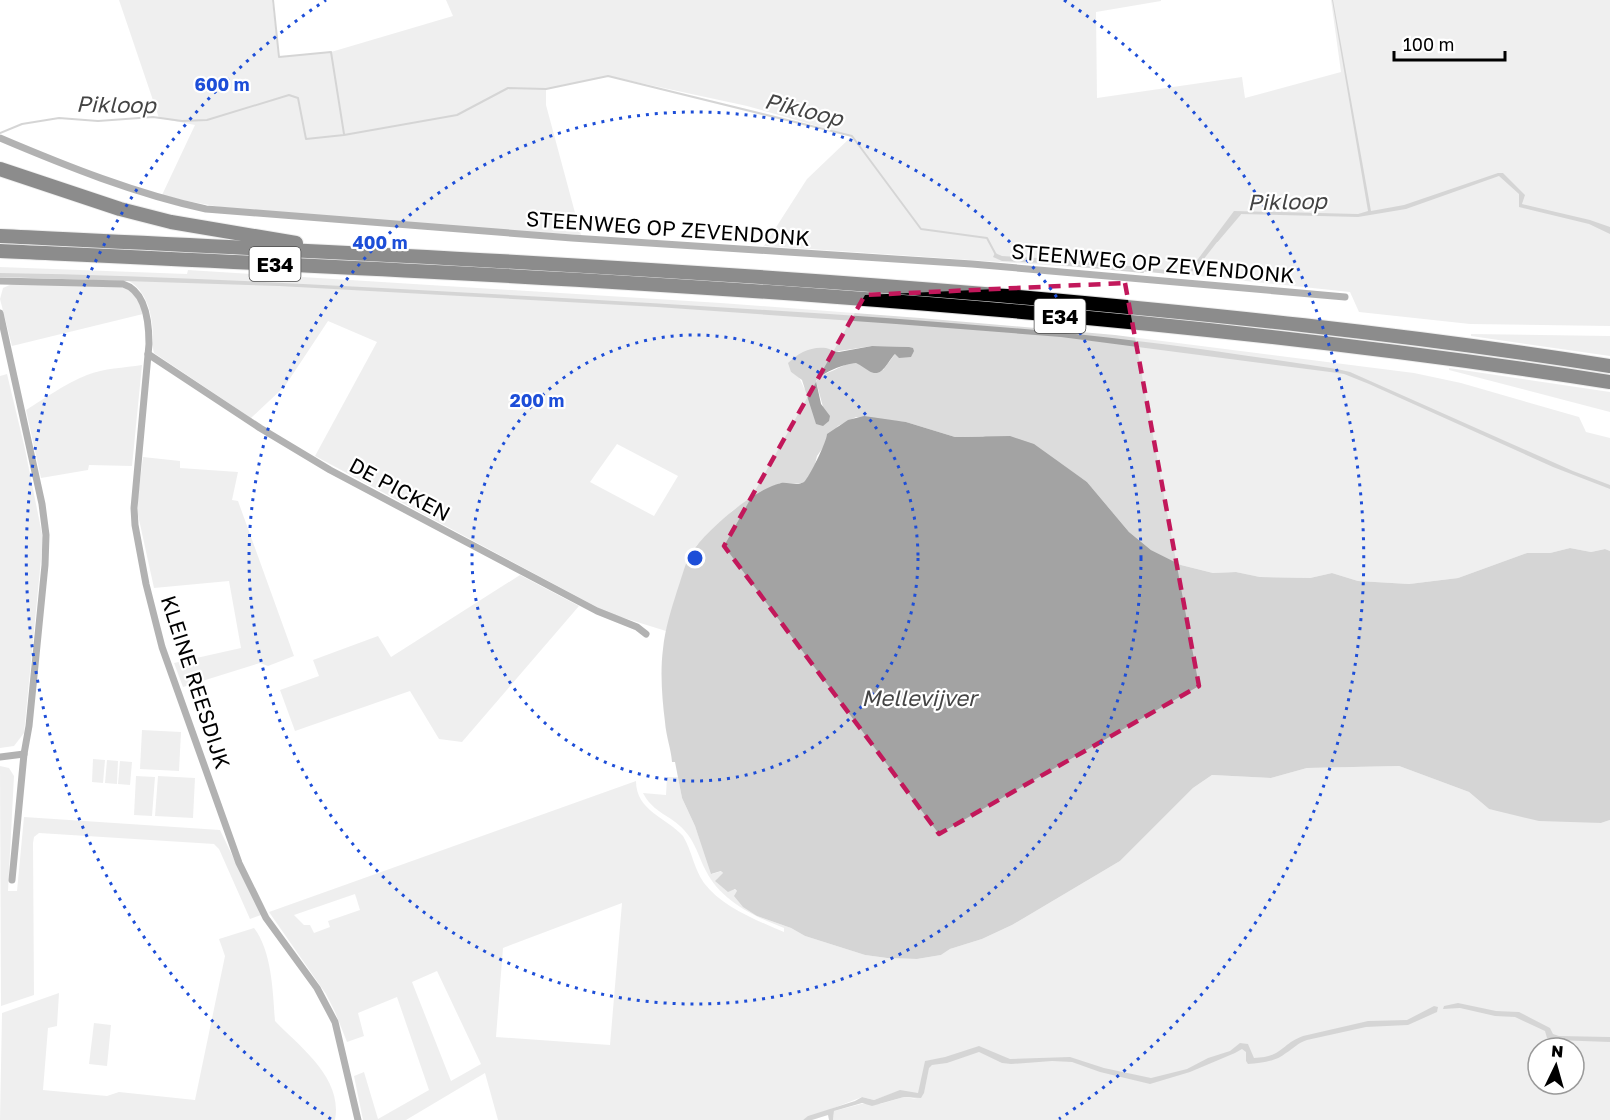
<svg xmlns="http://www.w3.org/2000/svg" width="1610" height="1120" font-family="'Golos Text',sans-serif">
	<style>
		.green { fill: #dcdcdc; fill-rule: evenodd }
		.water { fill: #a3a3a3 }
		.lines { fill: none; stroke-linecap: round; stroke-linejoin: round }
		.stream { stroke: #a3a3a3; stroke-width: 2 }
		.motorway-casing { stroke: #dbdbdb; stroke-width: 16 }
		.minor { stroke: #555; stroke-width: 7 }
		.motorway { stroke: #000; stroke-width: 14 }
		.marked { fill: none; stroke: #c2185b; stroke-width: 4.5; stroke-dasharray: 12 8; stroke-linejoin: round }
		.ring { fill: none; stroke: #1d4ed8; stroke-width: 3; stroke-dasharray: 3 6 }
		.labels { text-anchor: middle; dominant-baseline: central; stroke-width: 4.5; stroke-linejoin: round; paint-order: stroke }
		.shield { fill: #fff; stroke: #4c4c4c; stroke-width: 1.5 }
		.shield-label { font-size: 20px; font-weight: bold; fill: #000 }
		.street-label { font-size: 21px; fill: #000; stroke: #fff }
		.water-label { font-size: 22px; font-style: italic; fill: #444; stroke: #fff }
		.centre { fill: #1d4ed8; stroke: #fff; stroke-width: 3 }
		.ring-label { font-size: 18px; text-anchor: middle; font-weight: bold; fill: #1d4ed8; stroke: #fff; stroke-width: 4.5; stroke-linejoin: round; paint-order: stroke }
	</style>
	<rect width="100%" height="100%" fill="#fff"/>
	<g class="green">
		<polygon points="119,0 272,0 279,57 331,52 453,16 446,0 1161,0 1161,1 1096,12 1097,98 1242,77 1245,98 1341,72 1331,0 1610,0 1610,326 1470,324 1359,312 1350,292 1179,274 764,246 807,179 852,136 747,106 608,76 546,89 546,105 581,235 487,229 220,207 187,201 162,195 195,125 159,118"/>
		<polygon points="0,241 630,274 630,278 0,245"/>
		<path d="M0 267 187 274 188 270 721 303 920 318 1115 335 1414 373 1461 383 1579 417 1586 432 1610 438V551L1605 549 1591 552 1570 548 1550 553H1527L1458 578 1409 584 1358 581 1332 573 1310 578 1260 577 1236 572 1213 573 1181 565 1151 550 1129 532 1087 482 1061 464 983 436 955 437 906 422 856 417 838 426 817 456 814 468 805 482 801 483H780L751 498 732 511 697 545 689 557 683 574 666 631 608 613 315 456 377 342 328 321 285 386 251 418 154 353C152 346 153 340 153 334 152 314 147 290 127 280L0 277ZM872 346 909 347 910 357 895 354 883 370H868C855 356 845 366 832 371 825 374 821 375 816 381L823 407 804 388 799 377 791 372 833 352ZM617 444 678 476 654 516 590 482Z"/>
		<polygon points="14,283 126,286 139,300 143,314 12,346 0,299 3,288"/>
		<path d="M855 289C1108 310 1358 336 1610 371V375L851 292Z"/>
		<polygon points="1471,334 1610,336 1610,356 1471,336"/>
		<path d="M142 365 132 466 89 465 88 470 41 478 26 410C45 398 65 384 87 375 104 368 124 368 142 365Z"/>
		<polygon points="1449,368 1610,392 1610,412 1449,370"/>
		<polygon points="7,374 25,449 43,539 24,733 14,746 0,748 0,376"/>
		<polygon points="143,457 180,461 180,468 238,472 232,500 238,501 294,656 268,666 260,663 183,687 174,663 241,648 229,581 154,588 138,515 138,497"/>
		<polygon points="520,575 579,606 462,742 439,739 410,691 295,731 280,690 319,676 313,660 378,636 391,657"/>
		<polygon points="142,730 181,732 179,771 140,769"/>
		<polygon points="93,759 105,760 103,783 92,782"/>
		<polygon points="107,760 118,761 117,784 105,783"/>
		<polygon points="120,761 132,762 130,785 118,784"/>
		<polygon points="0,766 9,768 14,776 8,891 17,891 24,817 220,830 261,915 250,919 219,849 214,844 39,833 34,837 33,843 34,995 1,1006"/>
		<path d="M1399 766 1469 792 1489 809 1601 823 1610 820V1120H833L834 1111 861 1104H880L904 1097 917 1099 896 1092 874 1100 862 1097 803 1120H498L485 1073 406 1120H363L354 1076 364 1072 378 1119 429 1090 397 997 358 1013 364 1036 347 1042 335 1012 326 994 269 912 636 781C636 811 667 818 683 836 692 851 694 869 704 883 722 907 758 921 784 932V928C755 917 721 901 706 871 699 858 695 841 684 830 671 815 653 813 643 793L666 795 667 777H678L682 798 695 826 712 874 722 871 723 874 717 879 737 891 757 916 791 928 805 936 865 955 887 958 917 959 941 955 950 949 982 939 1012 925 1120 861 1193 788 1212 775 1271 778 1307 768ZM355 894 360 910 328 921 330 927 314 933 310 925H304L294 915ZM622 903 610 1045 496 1037 503 948ZM437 971 481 1064 451 1081 412 982ZM1538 1048H1574V1084H1538Z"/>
		<polygon points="136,776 155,777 152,816 134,815"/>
		<polygon points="158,776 195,778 193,818 155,816"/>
		<path d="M254 928C272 951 273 993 275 1021 301 1048 343 1078 335 1120H0L2 1013 59 993 57 1026 48 1028 43 1090 107 1096 119 1092 195 1100 225 956 219 939Z"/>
		<polygon points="94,1023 111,1025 107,1066 89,1064"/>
	</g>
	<g class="water">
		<polygon points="1332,0 1333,0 1371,211 1404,205 1498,173 1503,173 1525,195 1522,204 1590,220 1610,227 1610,234 1589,224 1519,207 1519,194 1499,176 1406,209 1358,217 1239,214 1196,269 1185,276 1088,265 1002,261 993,257 995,253 1002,256 1074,260 1184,272 1192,267 1234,211 1358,214 1368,211"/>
		<path d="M0 273C182 276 364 287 545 297 716 307 886 316 1056 332 1150 341 1244 355 1337 369L1350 372 1573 471 1610 485V489L1553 467 1369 384 1344 374 1330 372 1061 337 896 324 657 307 279 286 0 277Z"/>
		<path d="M872 346 909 347 913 348 914 351 911 357 899 358 895 354C887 362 882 379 869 371 864 368 861 365 856 363 844 364 823 372 816 381L821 404 830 416 829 421 823 426 816 424 802 380 791 372 788 363C798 353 811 346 826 348 831 349 833 352 839 352 850 350 861 348 872 346Z"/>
		<path d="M864 416 906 422 955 437 1010 436 1034 444 1087 482 1129 532 1151 550 1181 565 1213 573 1236 572 1260 577 1310 578 1332 573 1358 581 1409 584 1458 578 1527 553H1550L1570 548 1591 552 1605 549 1610 551V820L1601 823 1539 821 1489 809 1469 792 1399 766 1307 768 1271 778 1212 775 1193 788 1120 861 1012 925 982 939 950 949 941 955 917 959 887 958 865 955 805 936 791 928 757 916 743 907 734 896 737 891 735 889 728 892 715 881 723 873 721 871 711 874 695 826 682 798 675 762H672C671 749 666 736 665 722 662 698 660 672 663 649 665 629 671 610 677 591 681 580 684 567 689 557 702 533 754 489 781 483 788 482 797 486 804 482 809 478 827 441 827 434L848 420Z"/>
		<polygon points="1458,1003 1496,1011 1519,1012 1550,1028 1553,1034 1559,1036 1610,1037 1610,1042 1554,1040 1547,1038 1545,1031 1515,1017 1495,1016 1460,1008 1443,1009 1444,1006"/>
		<path d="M1434 1006 1438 1007 1437 1012 1408 1025 1366 1027 1307 1040C1298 1043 1294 1048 1286 1053 1275 1062 1261 1063 1248 1064L1246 1061V1052L1242 1049 1235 1053 1190 1072 1150 1084 1100 1072 1072 1062 1052 1061 1011 1064 1002 1063 979 1052 947 1063 932 1065 929 1068 924 1093 921 1098 904 1097 872 1106 862 1103 834 1111 833 1120H829L828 1115 812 1120H803L808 1116 855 1101 862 1097 874 1100 900 1090 918 1093 925 1061 945 1057 979 1046 1010 1059 1070 1057 1104 1068 1151 1078 1187 1069 1208 1058 1230 1051 1240 1043 1248 1044 1254 1058C1283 1057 1281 1044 1303 1036L1368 1021 1407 1020Z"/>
	</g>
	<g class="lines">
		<g class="stream">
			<polyline points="273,0 279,57 331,52 344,134"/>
			<polyline points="0,133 22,124 59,118 98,121 153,117 182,121 207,120 289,95 298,98 306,139 344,135 457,115 508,88 546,89 608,76 852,136 921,229 987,238 996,255"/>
			<polyline points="1217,241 1240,214"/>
			<polyline points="1059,264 1143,272"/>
		</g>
		<defs>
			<g id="motorway">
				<polyline points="0,169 120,209 171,222 296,243"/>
				<path d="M0 236C333 252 665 267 997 295 1202 313 1407 334 1610 366"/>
				<path d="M0 251C538 276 1078 299 1610 382"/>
			</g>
		</defs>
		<use href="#motorway" class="motorway-casing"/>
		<g class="minor">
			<path d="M0 138C66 166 136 194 206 209L572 238 972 264 1345 297"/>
			<path d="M0 281 123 284C146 291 149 323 149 344L134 508 135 525 146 584 162 647 239 863 266 918 317 988 335 1022 358 1120"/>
			<polyline points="0,313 42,504 46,535 45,565 29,726 24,754 12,880"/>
			<polyline points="148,354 260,428 330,470 597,611 637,627 646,634"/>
			<polyline points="0,757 24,754"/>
		</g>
		<use href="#motorway" class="motorway"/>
	</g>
	<path d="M0 0H1610V1120H0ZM1125 283 1199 686 939 834 724 546 865 295Z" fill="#fff" fill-opacity=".55" fill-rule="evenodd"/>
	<path class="marked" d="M1125 283 1199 686 939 834 724 546 865 295Z"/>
	<g class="ring">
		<circle cx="695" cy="558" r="223"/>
		<circle cx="695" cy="558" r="446"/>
		<path d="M331 1119A669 669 0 0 1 326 0M1064 0A669 669 0 0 1 1059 1119"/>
	</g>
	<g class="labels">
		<g class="shield">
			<rect x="249.5" y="247" width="51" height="34" rx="4.5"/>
			<rect x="1034.5" y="299" width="51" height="34" rx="4.5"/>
		</g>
		<g class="shield-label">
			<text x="275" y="264">E34</text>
			<text x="1060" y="316">E34</text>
		</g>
		<g class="street-label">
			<text transform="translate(668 228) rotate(4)">STEENWEG OP ZEVENDONK</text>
			<text transform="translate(1153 263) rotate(5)">STEENWEG OP ZEVENDONK</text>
			<text transform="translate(400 489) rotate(28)">DE PICKEN</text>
			<text transform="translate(196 682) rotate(72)">KLEINE REESDIJK</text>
		</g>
		<g class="water-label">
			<text transform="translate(116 104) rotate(1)">Pikloop</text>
			<text transform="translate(804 109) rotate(14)">Pikloop</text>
			<text transform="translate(1287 201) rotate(-1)">Pikloop</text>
			<text x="919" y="697">Mellevijver</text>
		</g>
	</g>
	<circle cx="695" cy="558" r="9" class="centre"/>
	<g class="ring-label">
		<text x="222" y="91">600 m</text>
		<text x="380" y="249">400 m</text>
		<text x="537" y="407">200 m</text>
	</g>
	<g transform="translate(1556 1066) rotate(5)"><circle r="28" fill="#ffffff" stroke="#999999" stroke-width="1.5"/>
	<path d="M0-4.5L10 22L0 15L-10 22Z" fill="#000000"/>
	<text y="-9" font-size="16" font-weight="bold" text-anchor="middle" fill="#000000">N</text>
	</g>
	<path d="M1394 51v9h111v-9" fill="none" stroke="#000000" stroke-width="3"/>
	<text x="1403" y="51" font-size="18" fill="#000000" stroke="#ffffff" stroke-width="4.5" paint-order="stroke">100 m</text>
</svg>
